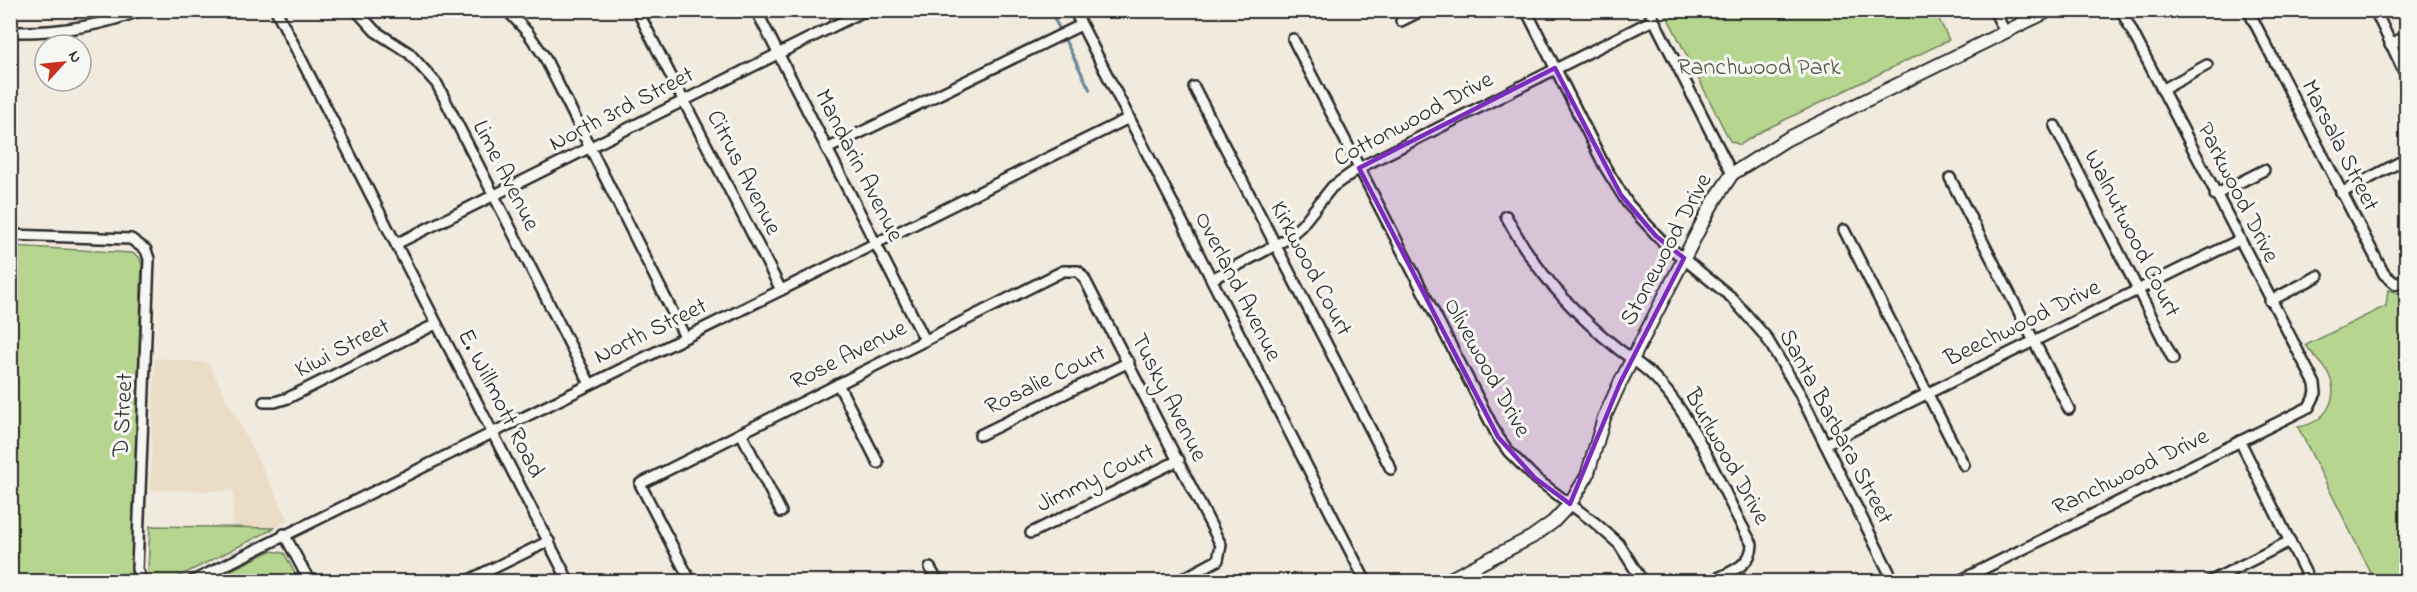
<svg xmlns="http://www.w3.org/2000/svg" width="2417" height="592" font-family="'Indie Flower',sans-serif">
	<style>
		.built { fill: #ebdcc7 }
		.green { fill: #b6d68f; stroke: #70805d; stroke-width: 1.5 }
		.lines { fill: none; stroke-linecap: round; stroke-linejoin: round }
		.stream { stroke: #65879e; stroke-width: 3 }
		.minor-casing { stroke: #2b2b2b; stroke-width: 14 }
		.tertiary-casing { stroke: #2b2b2b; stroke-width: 16 }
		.minor { stroke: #f6f6f2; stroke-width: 9 }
		.tertiary { stroke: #f6f6f2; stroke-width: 12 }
		.marked { fill: #7b2cbf; fill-opacity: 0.2; stroke: #7b2cbf; stroke-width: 4.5; stroke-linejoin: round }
		.labels { text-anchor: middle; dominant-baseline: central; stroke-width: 6; stroke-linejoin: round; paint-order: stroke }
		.park-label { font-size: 24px; fill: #4e5644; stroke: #f6f6f2 }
		.street-label { font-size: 24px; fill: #2b2b2b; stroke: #f6f6f2 }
	</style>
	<rect width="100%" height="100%" fill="#f1eade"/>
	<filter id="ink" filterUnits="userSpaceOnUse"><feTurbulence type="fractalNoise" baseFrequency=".0167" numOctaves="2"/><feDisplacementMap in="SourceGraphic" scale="12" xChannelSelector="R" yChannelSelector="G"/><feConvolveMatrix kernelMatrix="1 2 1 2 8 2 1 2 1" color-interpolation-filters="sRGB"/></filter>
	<g filter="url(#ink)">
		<polygon class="built" points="155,358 208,363 289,520 275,528 232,527 234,491 150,490"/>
		<g class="green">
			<polygon points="1678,11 1935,11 1949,40 1762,131 1740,145 1730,141 1667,16"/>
			<polygon points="10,246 132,253 139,257 142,264 131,575 134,581 11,581"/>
			<path d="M2388 290 2406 295V581H2375L2298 427C2326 423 2342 397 2327 371 2321 361 2312 355 2306 345L2386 306Z"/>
			<path d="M150 526 275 528 170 581C160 582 152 581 148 571Z"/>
			<polygon points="271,551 284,553 299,581 208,581"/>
		</g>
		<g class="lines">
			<polyline class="stream" points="1050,10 1090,90"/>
			<defs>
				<g id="minor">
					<polyline points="276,10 569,582"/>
					<polyline points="356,10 375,31 409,53 437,84 590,384"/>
					<polyline points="507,10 528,33 544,56 685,337"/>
					<polyline points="637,10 781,290"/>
					<polyline points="756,10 925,340"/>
					<polyline points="1074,10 1366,582"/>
					<polyline points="1526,10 1605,167 1628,204 1663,242 1731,297 1766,337 1799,392 1894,582"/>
					<polyline points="1649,10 1732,174"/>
					<polyline points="1994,10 2005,32"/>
					<polyline points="2248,10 2384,274 2396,284 2406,279"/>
					<polyline points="2375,10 2406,76"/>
					<polyline points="1401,21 1423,10"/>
					<path d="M10 32C55 33 99 27 141 10"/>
					<polyline points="1293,39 1498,437 1509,452 1535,478 1594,522 1619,544 1643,582"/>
					<polyline points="2390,45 2406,36"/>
					<polyline points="1194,87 1391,469"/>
					<polyline points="2162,90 2207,65"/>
					<polyline points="2055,126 2173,359"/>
					<polyline points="827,149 1081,25"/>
					<polyline points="1950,178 2069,409"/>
					<polyline points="2341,193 2406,159"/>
					<polyline points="2215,195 2264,170"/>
					<path d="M1506 216C1533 268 1571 311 1617 348 1631 359 1647 368 1659 382 1701 429 1721 491 1752 544 1752 567 1727 573 1709 582"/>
					<polyline points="1844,230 1964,465"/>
					<polyline points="10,235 131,239 146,250 149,259 137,569 142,582"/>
					<polyline points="396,244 866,10"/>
					<polyline points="1212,279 1285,240 1301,226 1332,187 1359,168 1653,20"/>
					<polyline points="2270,301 2318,276"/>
					<polyline points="838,384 878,463"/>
					<polyline points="264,402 275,402 288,398 436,324"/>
					<polyline points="741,433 781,512"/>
					<polyline points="980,435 1129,362"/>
					<polyline points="2240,441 2310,582"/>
					<polyline points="1825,444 2239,240"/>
					<polyline points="1031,533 1179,460"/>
					<polyline points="284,534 310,582"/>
					<polyline points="930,568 938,582"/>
					<polyline points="191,582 1129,118"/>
					<polyline points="465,582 549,541"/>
					<polyline points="691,582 640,484 1063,271 1078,271 1084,278 1221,545 1218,560 1177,582"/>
					<polyline points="1957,582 2309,407 2316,393 2315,384 2121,10"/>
					<polyline points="2209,582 2290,541"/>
				</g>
				<polyline id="tertiary" points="1444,582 1532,537 1553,522 1570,504 1587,476 1604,418 1620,383 1711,206 1732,174 1787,139 2050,10"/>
			</defs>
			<use href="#minor" class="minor-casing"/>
			<use href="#tertiary" class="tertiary-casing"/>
			<use href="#minor" class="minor"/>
			<use href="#tertiary" class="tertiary"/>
		</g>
	</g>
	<path class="marked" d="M1555 68 1621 195 1656 236 1684 258 1620 383 1570 504 1535 478 1498 437 1359 168Z"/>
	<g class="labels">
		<g class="park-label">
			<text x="1759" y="68">Ranchwood Park</text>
		</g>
		<g class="street-label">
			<text transform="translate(622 110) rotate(-27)">North 3rd Street</text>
			<text transform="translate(1414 120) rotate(-28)">Cottonwood Drive</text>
			<text transform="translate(2339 146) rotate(63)">Marsala Street</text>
			<text transform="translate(858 166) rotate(63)">Mandarin Avenue</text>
			<text transform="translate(743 173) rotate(63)">Citrus Avenue</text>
			<text transform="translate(505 176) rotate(63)">Lime Avenue</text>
			<text transform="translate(2237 193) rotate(63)">Parkwood Drive</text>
			<text transform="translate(2131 234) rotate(63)">Walnutwood Court</text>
			<text transform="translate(1667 250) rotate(-62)">Stonewood Drive</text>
			<text transform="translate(1310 269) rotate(62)">Kirkwood Court</text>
			<text transform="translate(1237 287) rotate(63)">Overland Avenue</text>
			<text transform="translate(2023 324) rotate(-26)">Beechwood Drive</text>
			<text transform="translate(651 332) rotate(-26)">North Street</text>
			<text transform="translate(343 349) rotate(-27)">Kiwi Street</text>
			<text transform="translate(849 356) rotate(-27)">Rose Avenue</text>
			<text transform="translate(1486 368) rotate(61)">Olivewood Drive</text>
			<text transform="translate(1046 381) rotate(-26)">Rosalie Court</text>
			<text transform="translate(1168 398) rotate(63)">Tusky Avenue</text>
			<text transform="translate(500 404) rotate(63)">E. Willmott Road</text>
			<text transform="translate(124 415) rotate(-87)">D Street</text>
			<text transform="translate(1835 427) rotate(62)">Santa Barbara Street</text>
			<text transform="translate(1726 457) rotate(61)">Burlwood Drive</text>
			<text transform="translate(2131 473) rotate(-26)">Ranchwood Drive</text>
			<text transform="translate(1096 479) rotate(-26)">Jimmy Court</text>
		</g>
	</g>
	<rect width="2417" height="592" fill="none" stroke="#f6f6f2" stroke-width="36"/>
	<rect x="18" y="18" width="2381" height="556" fill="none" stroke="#2b2b2b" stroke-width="2" filter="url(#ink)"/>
	<g transform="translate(63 63) rotate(63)"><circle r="28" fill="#f6f6f2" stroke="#a5a5a2" stroke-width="1.5"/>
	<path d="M0-4.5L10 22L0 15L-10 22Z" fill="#c8321e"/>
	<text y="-9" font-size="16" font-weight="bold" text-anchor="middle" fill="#2b2b2b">N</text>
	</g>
</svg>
